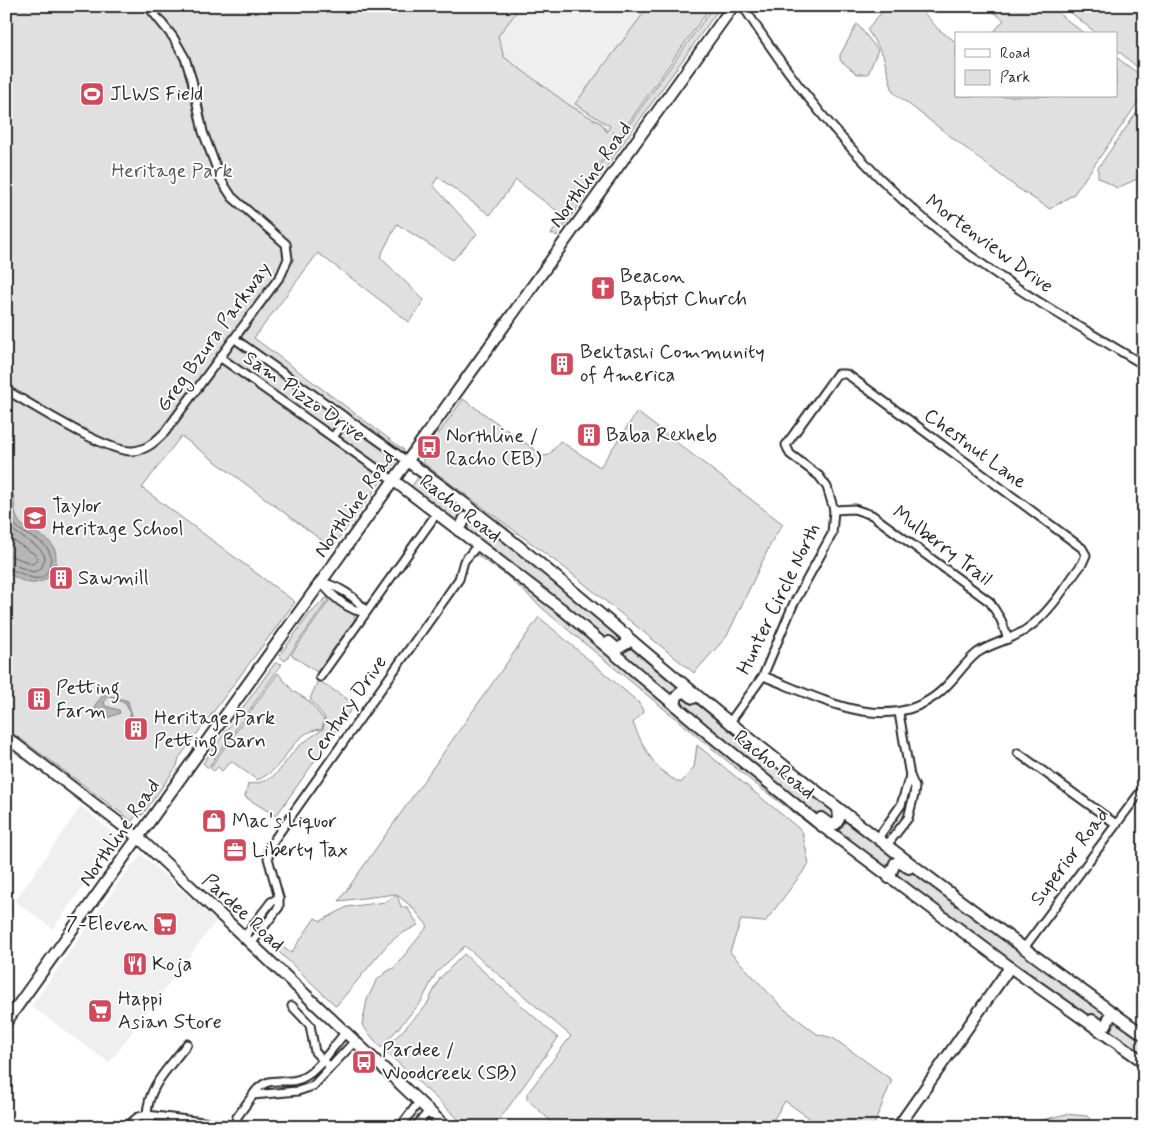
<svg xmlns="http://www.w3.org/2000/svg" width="1150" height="1133" font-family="Mynerve,sans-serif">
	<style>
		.built { fill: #efefef }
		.green { fill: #e0e0e0; stroke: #868686 }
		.water { fill: #b6b6b6; stroke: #7e7e7e }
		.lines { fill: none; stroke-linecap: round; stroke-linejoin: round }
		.shore { stroke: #636363; stroke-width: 1 }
		.street-casing { stroke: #2b2b2b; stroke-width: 11 }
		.secondary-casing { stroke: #2b2b2b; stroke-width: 14 }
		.street { stroke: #fff; stroke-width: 7 }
		.secondary { stroke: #fff; stroke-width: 10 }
		.labels { text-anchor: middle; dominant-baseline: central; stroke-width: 4; stroke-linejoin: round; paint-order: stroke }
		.poi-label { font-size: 20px; fill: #2b2b2b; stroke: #fff; text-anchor: start }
		.park-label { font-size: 20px; fill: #585858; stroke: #fff }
		.street-label { font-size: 20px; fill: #2b2b2b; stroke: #fff }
	</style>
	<rect width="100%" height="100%" fill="#fff"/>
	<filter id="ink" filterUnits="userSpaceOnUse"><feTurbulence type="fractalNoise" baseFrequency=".02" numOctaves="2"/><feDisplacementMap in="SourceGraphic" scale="10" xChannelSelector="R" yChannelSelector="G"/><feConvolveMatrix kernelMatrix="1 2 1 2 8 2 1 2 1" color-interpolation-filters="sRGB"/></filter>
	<g filter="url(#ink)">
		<g class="built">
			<polygon points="429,6 712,6 614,144"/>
			<polygon points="81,806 118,837 53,929 15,901"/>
			<polygon points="142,855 216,921 109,1063 31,1006 130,867"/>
		</g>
		<g class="green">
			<polygon points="6,6 521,6 498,36 504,57 569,105 602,124 607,132 610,126 575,104 649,6 711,6 619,136 613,132 616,137 612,142 614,144 561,214 516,180 490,215 438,177 433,185 477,234 453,260 397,224 380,257 424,300 409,322 318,253 254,338 404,450 332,548 181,436 142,488 295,602 179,758 177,766 143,814 139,817 152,795 132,821 6,728"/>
			<polygon points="714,6 721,6 557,236 551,234"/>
			<polygon points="887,6 918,6 938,29 956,42 956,96 1116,96 1116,57 1144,78 1144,94 1074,194 1050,209 1016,187 893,92 883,55 867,29"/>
			<polygon points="985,6 1049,6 1085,34 992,34 1004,20"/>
			<polygon points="1063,6 1144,6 1144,73 1116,49 1116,34 1097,34"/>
			<polygon points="857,24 878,50 868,74 857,74 840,60 840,55"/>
			<polygon points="1144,102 1144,176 1117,188 1098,177 1098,168"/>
			<polygon points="463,399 544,456 549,455 560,441 600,467 637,412 783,524 773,539 727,636 694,673 566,569 423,463 423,456 427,450"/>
			<polygon points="419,476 467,511 467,513 457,523 411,487"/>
			<polygon points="470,523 479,524 533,562 620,635 622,640 619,643 611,642 472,535 468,528"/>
			<polygon points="482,552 582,632 751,775 884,878 886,882 754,783 550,615 506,575 475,554"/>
			<polygon points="330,597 285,661 279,656 308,616 326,598"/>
			<polygon points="331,598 353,613 355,619 317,672 291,655"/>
			<path d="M539 617 638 702 644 712 633 723C644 748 654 771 681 783L694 767 697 745 802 831 809 864 765 922 741 920 730 952 783 1008 817 1034 833 1038 892 1080 873 1127H822L785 1101 772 1122V1127H557L527 1099V1094L571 1036 465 946 436 973 421 1002 381 1048 362 1025 367 1000 376 981 386 972 394 968 428 926 412 907 396 894 339 901Z"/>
			<polygon points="632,644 681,686 672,697 622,655"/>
			<polygon points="275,663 282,664 208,768 203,763"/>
			<path d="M278 673 293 691 309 701 324 720 322 729C289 731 289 768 257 780L231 761 222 771 218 767 214 771 210 768Z"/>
			<path d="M318 680 355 704 276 816 245 797 248 784C279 782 279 767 297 748 304 741 315 735 323 729L325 718 310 699Z"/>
			<polygon points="686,698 692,699 830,808 834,813 834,818 825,819 770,780 683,706 682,701"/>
			<polygon points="845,820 894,857 886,869 835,830"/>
			<polygon points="900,869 906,869 963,907 1101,1009 1105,1015 1104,1019 1095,1020 1036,981 898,876 896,872"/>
			<polygon points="397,895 401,907 407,907 418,925 399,935 388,944 336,1006 262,936 264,933 291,953 315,918 321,921 347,907 385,902"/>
			<polygon points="464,954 558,1038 494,1127 467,1127 384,1050 426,1006 440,978"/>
			<polygon points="1115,1020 1144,1040 1144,1057 1106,1030"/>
			<polygon points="1066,1114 1087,1116 1097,1127 1015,1127"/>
		</g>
		<g class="water">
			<path d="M6 481C18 492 11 507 18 520 26 534 47 533 54 548 61 564 49 585 31 583 22 582 14 576 6 572Z"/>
			<polygon points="104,694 128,701 132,715 131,718 126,703 109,697 104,702 105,706 119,710 120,713 107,718 96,716 95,705"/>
		</g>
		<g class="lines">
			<g class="shore">
				<path d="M6 487C13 500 6 517 18 528 29 539 48 539 51 558 46 595 24 571 6 568"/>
				<path d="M6 521C15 539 42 543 45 558L41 569 33 572 6 562"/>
				<polyline points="6,536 36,555 37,559 33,564 6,554"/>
			</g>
			<defs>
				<g id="street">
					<path d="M743 6C801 97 870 179 956 245 1015 290 1080 327 1144 365"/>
					<polyline points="235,339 407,461"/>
					<polyline points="221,358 393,480"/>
					<path d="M6 390C31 404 107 453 133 451 147 450 156 441 165 432L281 275 288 259 286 244 232 197 221 180 203 132 192 80 185 58 173 37 148 6"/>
					<polyline points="333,437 347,418"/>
					<polyline points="834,510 854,509 872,515 990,602 1001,620 1008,639"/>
					<path d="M321 582C338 586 357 597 366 612 349 612 331 595 321 582Z"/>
					<polyline points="320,677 437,513"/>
					<path d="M730 722 763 676 793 605 832 534 834 510 827 487 819 476 790 454 786 445 837 374H846L851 377 1082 548 1086 555 1082 564C1065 586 1051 612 1028 628 1013 640 993 642 977 653 961 666 952 684 935 696 882 735 816 696 763 676"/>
					<polyline points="1018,753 1116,824"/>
					<polyline points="878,838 901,805 910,776"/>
					<polyline points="887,845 908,818 914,795 915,787 910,776 899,713"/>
					<polyline points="279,898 268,858 269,847 459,579 464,561 478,545"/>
					<polyline points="244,937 271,902 279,898 279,907 251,944"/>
					<polyline points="1024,948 1144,787"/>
					<polyline points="292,1006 310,1025 315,1052 330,1067"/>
					<path d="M346 1032C333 1046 321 1067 306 1076 286 1089 269 1070 253 1095L298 1091 313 1086 355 1041"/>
					<path d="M147 1115C148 1085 170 1067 187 1044"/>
					<polyline points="126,1127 138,1117 147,1115 235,1126"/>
					<polyline points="235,1127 237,1117 253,1095"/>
					<polyline points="400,1127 419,1102"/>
					<polyline points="415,1127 429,1111"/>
				</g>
				<g id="secondary">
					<path d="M407 461C520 541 621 634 728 721 863 830 1003 934 1144 1035"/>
					<polyline points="393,480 563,610 704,730 818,823 1010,967 1144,1062"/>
					<polyline points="459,531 465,518 473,517 481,523"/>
					<polyline points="609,642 617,649 626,644 626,634"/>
					<polyline points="675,705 677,696 681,692 687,693 693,698"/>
					<polyline points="6,737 139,838 446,1127"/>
					<polyline points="821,818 829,824 836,824 839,819 838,808"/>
					<polyline points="889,878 895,863 899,862 909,868"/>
					<polyline points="1092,1020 1101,1025 1106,1025 1112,1012"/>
					<polyline points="6,1022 733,6"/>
					<polyline points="898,1127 1010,967"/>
				</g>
			</defs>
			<use href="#street" class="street-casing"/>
			<use href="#secondary" class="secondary-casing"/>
			<use href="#street" class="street"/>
			<use href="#secondary" class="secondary"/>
		</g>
	</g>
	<defs>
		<symbol id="stadium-square" viewBox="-11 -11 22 22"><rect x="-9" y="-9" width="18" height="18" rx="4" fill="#d1495b" stroke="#fff"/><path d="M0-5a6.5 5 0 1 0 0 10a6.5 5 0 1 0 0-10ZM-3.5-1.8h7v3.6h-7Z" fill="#fff"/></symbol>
		<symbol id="church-square" viewBox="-11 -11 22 22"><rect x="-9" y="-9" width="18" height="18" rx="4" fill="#d1495b" stroke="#fff"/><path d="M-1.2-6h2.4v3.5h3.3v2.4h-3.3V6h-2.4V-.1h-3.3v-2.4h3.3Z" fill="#fff"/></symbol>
		<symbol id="building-square" viewBox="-11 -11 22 22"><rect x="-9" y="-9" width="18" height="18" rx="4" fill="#d1495b" stroke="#fff"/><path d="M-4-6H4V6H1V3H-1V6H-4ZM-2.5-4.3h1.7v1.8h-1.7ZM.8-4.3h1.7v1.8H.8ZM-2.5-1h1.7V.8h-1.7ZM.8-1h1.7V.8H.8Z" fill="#fff"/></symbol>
		<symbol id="bus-square" viewBox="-11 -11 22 22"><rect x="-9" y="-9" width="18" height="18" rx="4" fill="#d1495b" stroke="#fff"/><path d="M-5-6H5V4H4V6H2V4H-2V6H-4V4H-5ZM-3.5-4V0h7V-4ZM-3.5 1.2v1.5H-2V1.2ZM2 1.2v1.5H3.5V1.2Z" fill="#fff"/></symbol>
		<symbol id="school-square" viewBox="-11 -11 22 22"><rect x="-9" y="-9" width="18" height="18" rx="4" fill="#d1495b" stroke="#fff"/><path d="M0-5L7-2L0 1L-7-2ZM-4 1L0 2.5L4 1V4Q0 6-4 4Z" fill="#fff"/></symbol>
		<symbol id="shop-square" viewBox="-11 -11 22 22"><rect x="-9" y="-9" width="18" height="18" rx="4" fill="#d1495b" stroke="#fff"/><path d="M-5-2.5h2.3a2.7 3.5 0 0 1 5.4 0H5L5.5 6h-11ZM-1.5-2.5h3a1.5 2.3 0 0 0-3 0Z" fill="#fff"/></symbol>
		<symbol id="office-square" viewBox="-11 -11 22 22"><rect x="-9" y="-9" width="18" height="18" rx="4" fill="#d1495b" stroke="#fff"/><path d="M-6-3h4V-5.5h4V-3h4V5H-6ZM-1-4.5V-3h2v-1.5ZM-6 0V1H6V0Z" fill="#fff"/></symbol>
		<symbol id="supermarket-square" viewBox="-11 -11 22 22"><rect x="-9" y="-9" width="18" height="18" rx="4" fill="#d1495b" stroke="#fff"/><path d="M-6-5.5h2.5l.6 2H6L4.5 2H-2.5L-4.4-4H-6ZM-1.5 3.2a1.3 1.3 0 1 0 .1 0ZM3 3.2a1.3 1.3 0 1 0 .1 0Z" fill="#fff"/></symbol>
		<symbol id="restaurant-square" viewBox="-11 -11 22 22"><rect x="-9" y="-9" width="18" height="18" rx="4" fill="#d1495b" stroke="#fff"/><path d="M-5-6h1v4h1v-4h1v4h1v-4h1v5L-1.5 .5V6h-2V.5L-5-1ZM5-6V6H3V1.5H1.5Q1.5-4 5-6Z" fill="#fff"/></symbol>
	</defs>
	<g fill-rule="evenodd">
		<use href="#stadium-square" x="78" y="80" width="28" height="28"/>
		<use href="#church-square" x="589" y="274" width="28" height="28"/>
		<use href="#building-square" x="548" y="350" width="28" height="28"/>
		<use href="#building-square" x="575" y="421" width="28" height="28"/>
		<use href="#bus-square" x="415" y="433" width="28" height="28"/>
		<use href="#school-square" x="21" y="504" width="28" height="28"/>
		<use href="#building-square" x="47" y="564" width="28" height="28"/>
		<use href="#building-square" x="25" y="685" width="28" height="28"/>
		<use href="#building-square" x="122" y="715" width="28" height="28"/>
		<use href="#shop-square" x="200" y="807" width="28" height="28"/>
		<use href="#office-square" x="221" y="836" width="28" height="28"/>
		<use href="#supermarket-square" x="151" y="910" width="28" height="28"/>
		<use href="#restaurant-square" x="121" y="950" width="28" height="28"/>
		<use href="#supermarket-square" x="86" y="997" width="28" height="28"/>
		<use href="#bus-square" x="350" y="1048" width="28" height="28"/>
	</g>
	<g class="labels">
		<g class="poi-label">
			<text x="110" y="94">JLWS Field</text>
			<text x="620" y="276">Beacon<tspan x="620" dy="23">Baptist Church</tspan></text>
			<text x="580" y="352">Bektashi Community<tspan x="580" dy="23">of America</tspan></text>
			<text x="606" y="435">Baba Rexheb</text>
			<text x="446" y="436">Northline /<tspan x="446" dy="23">Racho (EB)</tspan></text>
			<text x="52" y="506">Taylor<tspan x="52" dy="23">Heritage School</tspan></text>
			<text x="78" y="578">Sawmill</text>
			<text x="56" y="688">Petting<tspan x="56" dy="23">Farm</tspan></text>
			<text x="154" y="718">Heritage Park<tspan x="154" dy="23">Petting Barn</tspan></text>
			<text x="232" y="821">Mac's Liquor</text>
			<text x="252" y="850">Liberty Tax</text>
			<text x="148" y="924" text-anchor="end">7-Eleven</text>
			<text x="152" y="964">Koja</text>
			<text x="118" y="999">Happi<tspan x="118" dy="23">Asian Store</tspan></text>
			<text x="382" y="1050">Pardee /<tspan x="382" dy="23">Woodcreek (SB)</tspan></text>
		</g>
		<g class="park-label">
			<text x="172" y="171">Heritage Park</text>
		</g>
		<g class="street-label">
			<text transform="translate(591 175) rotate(-54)">Northline Road</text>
			<text transform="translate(989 244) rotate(36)">Mortenview Drive</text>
			<text transform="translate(214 337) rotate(-54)">Greg Bzura Parkway</text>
			<text transform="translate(304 397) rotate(35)">Sam Pizzo Drive</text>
			<text transform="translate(975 449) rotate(36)">Chestnut Lane</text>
			<text transform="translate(355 504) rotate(-55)">Northline Road</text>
			<text transform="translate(460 509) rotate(38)">Racho Road</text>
			<text transform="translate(942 546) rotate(37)">Mulberry Trail</text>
			<text transform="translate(779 599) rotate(-64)">Hunter Circle North</text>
			<text transform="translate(347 709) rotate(-55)">Century Drive</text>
			<text transform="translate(774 765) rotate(39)">Racho Road</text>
			<text transform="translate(120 833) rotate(-55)">Northline Road</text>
			<text transform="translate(1070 857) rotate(-53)">Superior Road</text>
			<text transform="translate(243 913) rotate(43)">Pardee Road</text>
		</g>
	</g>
	<rect width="1150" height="1133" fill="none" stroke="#fff" stroke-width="25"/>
	<rect x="12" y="12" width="1125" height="1108" fill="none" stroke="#2b2b2b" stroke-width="2" filter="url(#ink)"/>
	<rect x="955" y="32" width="162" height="65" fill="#ffffff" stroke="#aaaaaa"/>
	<rect x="965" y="49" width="25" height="8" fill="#ffffff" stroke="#aaaaaa"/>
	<text x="1000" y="58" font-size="15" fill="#2b2b2b">Road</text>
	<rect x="965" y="70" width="25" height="15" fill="#e0e0e0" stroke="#aaaaaa"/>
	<text x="1000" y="82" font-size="15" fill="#2b2b2b">Park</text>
</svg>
